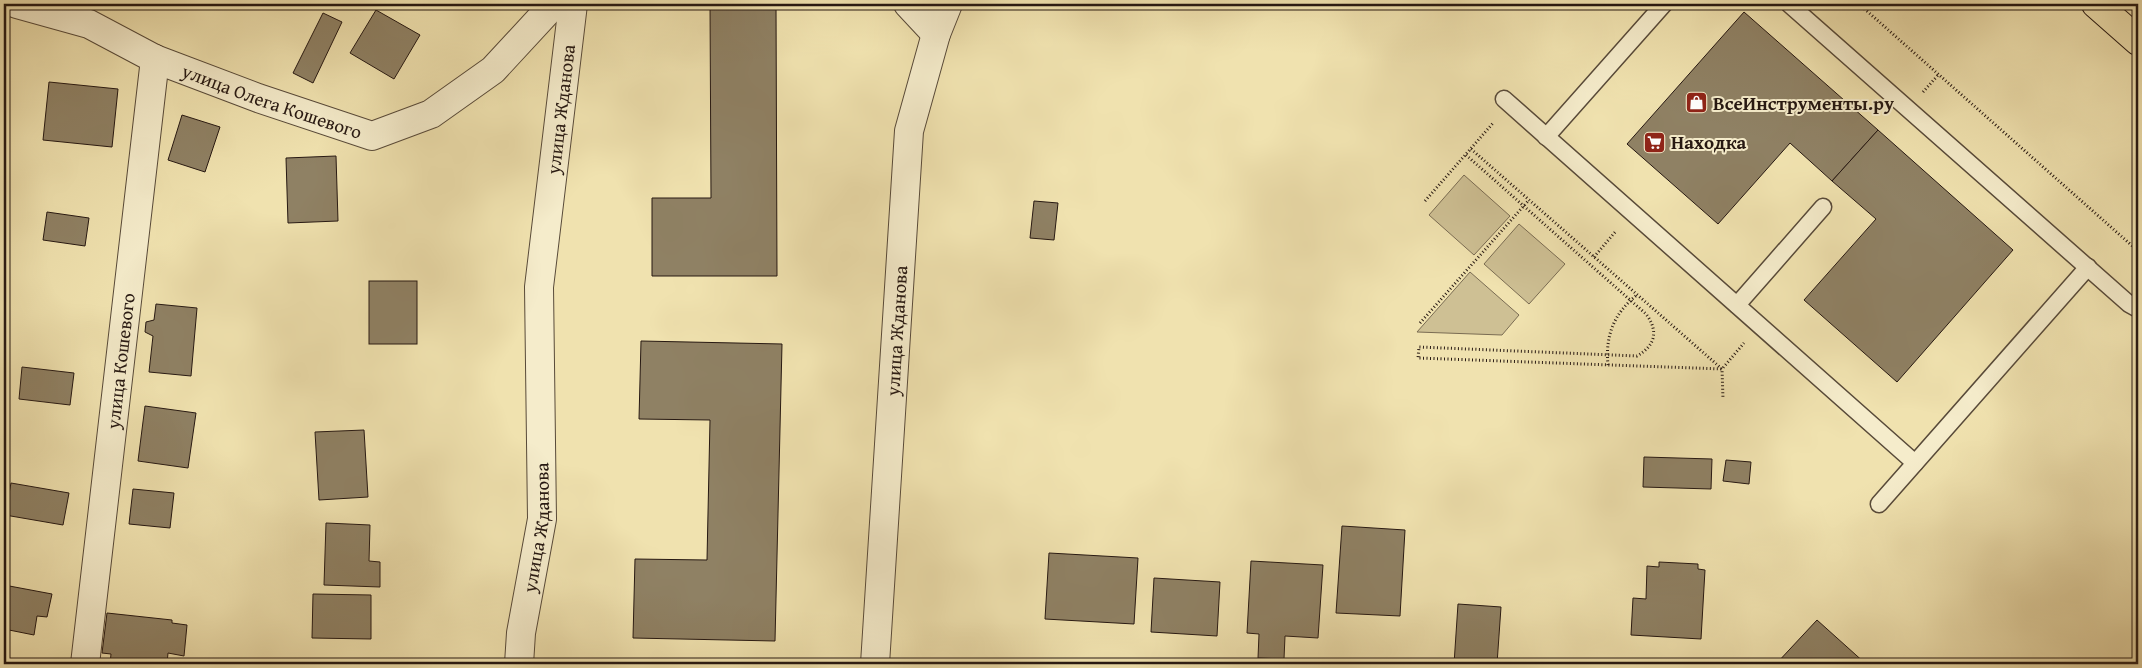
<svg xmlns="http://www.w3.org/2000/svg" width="2142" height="668" font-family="'Gentium Book Plus',serif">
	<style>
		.green { fill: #cec094; stroke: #7a6c53 }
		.building { fill: #8f8164; stroke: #261812 }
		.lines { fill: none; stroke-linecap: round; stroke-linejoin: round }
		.service-casing { stroke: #584a39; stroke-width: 19 }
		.minor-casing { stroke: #584a39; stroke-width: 30 }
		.tertiary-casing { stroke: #584a39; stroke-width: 30 }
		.primary-casing { stroke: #261812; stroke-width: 30 }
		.path { stroke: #261812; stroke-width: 3; stroke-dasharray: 1 2.5; stroke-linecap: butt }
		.service { stroke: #f5eccb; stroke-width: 16 }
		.minor { stroke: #f5eccb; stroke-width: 28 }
		.tertiary { stroke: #f5eccb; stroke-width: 28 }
		.primary { stroke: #f0e2af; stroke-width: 28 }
		.labels { text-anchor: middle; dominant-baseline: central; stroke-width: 4; stroke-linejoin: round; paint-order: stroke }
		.street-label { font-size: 19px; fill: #261812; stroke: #f5eccb }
		.poi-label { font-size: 19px; font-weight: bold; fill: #261812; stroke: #f5eccb; text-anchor: start }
	</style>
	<rect width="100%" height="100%" fill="#f0e2af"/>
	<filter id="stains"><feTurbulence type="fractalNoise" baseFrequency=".004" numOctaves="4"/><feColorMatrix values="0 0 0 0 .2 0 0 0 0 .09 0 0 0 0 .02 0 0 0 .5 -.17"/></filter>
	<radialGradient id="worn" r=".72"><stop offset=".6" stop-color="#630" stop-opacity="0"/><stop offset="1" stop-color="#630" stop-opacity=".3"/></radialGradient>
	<g class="green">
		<polygon points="1464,175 1510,216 1474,255 1429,215"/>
		<polygon points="1519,224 1565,264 1529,304 1484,264"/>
		<polygon points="1470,272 1519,315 1502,335 1417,332"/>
	</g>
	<g class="building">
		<polygon points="710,4 776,4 777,276 652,276 652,198 711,198"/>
		<polygon points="376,10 420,35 394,79 350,53"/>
		<polygon points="1744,12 1878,130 1832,181 1790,143 1718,224 1627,144"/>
		<polygon points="323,13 342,22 313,83 293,73"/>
		<polygon points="49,82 118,89 112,147 43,140"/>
		<polygon points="182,115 220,127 205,172 168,160"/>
		<polygon points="1878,130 2013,250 1897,382 1804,300 1876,219 1832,181"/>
		<polygon points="336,156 338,221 288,223 286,158"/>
		<polygon points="1034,201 1058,203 1054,240 1030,238"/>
		<polygon points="47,212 89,218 85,246 43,240"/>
		<rect x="369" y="281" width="48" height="63"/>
		<polygon points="156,304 197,308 191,376 149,372 153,336 145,332 146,322 154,320"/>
		<polygon points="641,341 782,344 775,641 633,638 635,559 707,560 710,420 639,419"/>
		<polygon points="22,367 74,373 70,405 19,399"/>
		<polygon points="145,406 196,413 188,468 138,461"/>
		<polygon points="364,430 368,497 319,500 315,432"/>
		<polygon points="1644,457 1712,459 1711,489 1643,487"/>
		<polygon points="1726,460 1751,462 1749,484 1723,481"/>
		<polygon points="11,483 69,493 63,525 5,515"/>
		<polygon points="133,489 174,493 170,528 129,524"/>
		<polygon points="326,523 370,525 369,561 380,562 380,587 324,585"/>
		<polygon points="1342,526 1405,530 1400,616 1336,613"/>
		<polygon points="1049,553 1138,558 1134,624 1045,619"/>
		<polygon points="1251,561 1323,565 1318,638 1285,636 1284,659 1258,658 1259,634 1247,633"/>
		<polygon points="1659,562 1698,564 1698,569 1705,570 1701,639 1631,635 1633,598 1646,599 1647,566 1659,567"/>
		<polygon points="1154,578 1220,582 1217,636 1151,632"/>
		<polygon points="4,585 52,594 47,617 37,616 34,635 4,629"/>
		<polygon points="313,594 371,595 371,639 312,638"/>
		<polygon points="1458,604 1501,607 1497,664 1454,664"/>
		<polygon points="107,613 172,620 172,623 187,625 184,656 168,653 167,664 110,664 111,654 102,653"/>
		<polygon points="1817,620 1866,664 1776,664"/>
	</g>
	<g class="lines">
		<defs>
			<g id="service">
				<polyline points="1789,4 2129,304 2138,309"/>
				<polyline points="1504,99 1915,463"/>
				<polyline points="1546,137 1664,4"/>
				<polyline points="1737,305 1823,207"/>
				<polyline points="1879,504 2088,267"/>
			</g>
			<g id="minor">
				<path id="s1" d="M17 4 89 24 155 59 258 98 372 136 431 114 493 70 554 4"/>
				<polyline points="908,4 936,34"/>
				<path id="s2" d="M85 664 155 59"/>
				<path id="s3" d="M519 664 521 633 542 519 539 287 573 4"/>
			</g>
			<g id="tertiary">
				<path id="s4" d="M875 664 909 131 936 34 948 4"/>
			</g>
			<polyline id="primary" points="2096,4 2138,41"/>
		</defs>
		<use href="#service" class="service-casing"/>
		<use href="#minor" class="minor-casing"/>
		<use href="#tertiary" class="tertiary-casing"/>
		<use href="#primary" class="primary-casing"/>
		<g class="path">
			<polyline points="1859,4 2138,251"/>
			<polyline points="1923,92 1939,74"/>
			<polyline points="1471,149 1722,369 1723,399"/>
			<path d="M1466 155 1646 314C1659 331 1655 346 1637 356L1419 347 1418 358 1722 369 1744 343"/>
			<polyline points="1425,201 1494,122"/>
			<polyline points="1594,257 1616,231"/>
			<polyline points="1420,323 1529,200"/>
			<path d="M1608 365C1605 336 1614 313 1637 295"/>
		</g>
		<use href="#service" class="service"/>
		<use href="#minor" class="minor"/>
		<use href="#tertiary" class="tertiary"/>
		<use href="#primary" class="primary"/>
	</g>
	<defs>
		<symbol id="shop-square" viewBox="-11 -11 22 22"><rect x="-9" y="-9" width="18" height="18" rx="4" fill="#8f2418" stroke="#f5eccb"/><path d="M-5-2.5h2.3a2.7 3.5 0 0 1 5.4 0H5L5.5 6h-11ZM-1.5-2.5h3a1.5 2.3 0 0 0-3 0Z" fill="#fff"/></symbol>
		<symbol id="supermarket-square" viewBox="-11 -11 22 22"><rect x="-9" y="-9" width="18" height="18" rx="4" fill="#8f2418" stroke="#f5eccb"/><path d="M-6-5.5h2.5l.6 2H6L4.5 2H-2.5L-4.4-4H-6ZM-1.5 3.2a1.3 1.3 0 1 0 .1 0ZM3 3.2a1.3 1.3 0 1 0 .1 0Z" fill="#fff"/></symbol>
	</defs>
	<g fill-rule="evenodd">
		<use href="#shop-square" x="1684" y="90" width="25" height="25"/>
		<use href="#supermarket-square" x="1642" y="130" width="25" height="25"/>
	</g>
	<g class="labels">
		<g class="street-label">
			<text stroke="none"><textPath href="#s1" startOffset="274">улица Олега Кошевого</textPath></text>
			<text stroke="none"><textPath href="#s3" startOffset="558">улица Жданова</textPath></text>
			<text stroke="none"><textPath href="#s4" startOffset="334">улица Жданова</textPath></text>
			<text stroke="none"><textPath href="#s2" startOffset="305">улица Кошевого</textPath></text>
			<text stroke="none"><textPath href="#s3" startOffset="138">улица Жданова</textPath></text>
		</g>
		<g class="poi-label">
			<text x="1713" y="103">ВсеИнструменты.ру</text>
			<text x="1671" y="142">Находка</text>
		</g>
	</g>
	<rect width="2142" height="668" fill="none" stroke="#f0e2af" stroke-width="20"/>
	<rect x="5" y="5" width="2132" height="658" fill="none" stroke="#261812" stroke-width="2.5"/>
	<rect x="10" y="10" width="2122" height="648" fill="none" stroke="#261812"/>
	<rect width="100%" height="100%" filter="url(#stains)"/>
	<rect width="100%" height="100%" fill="url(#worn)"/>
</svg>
